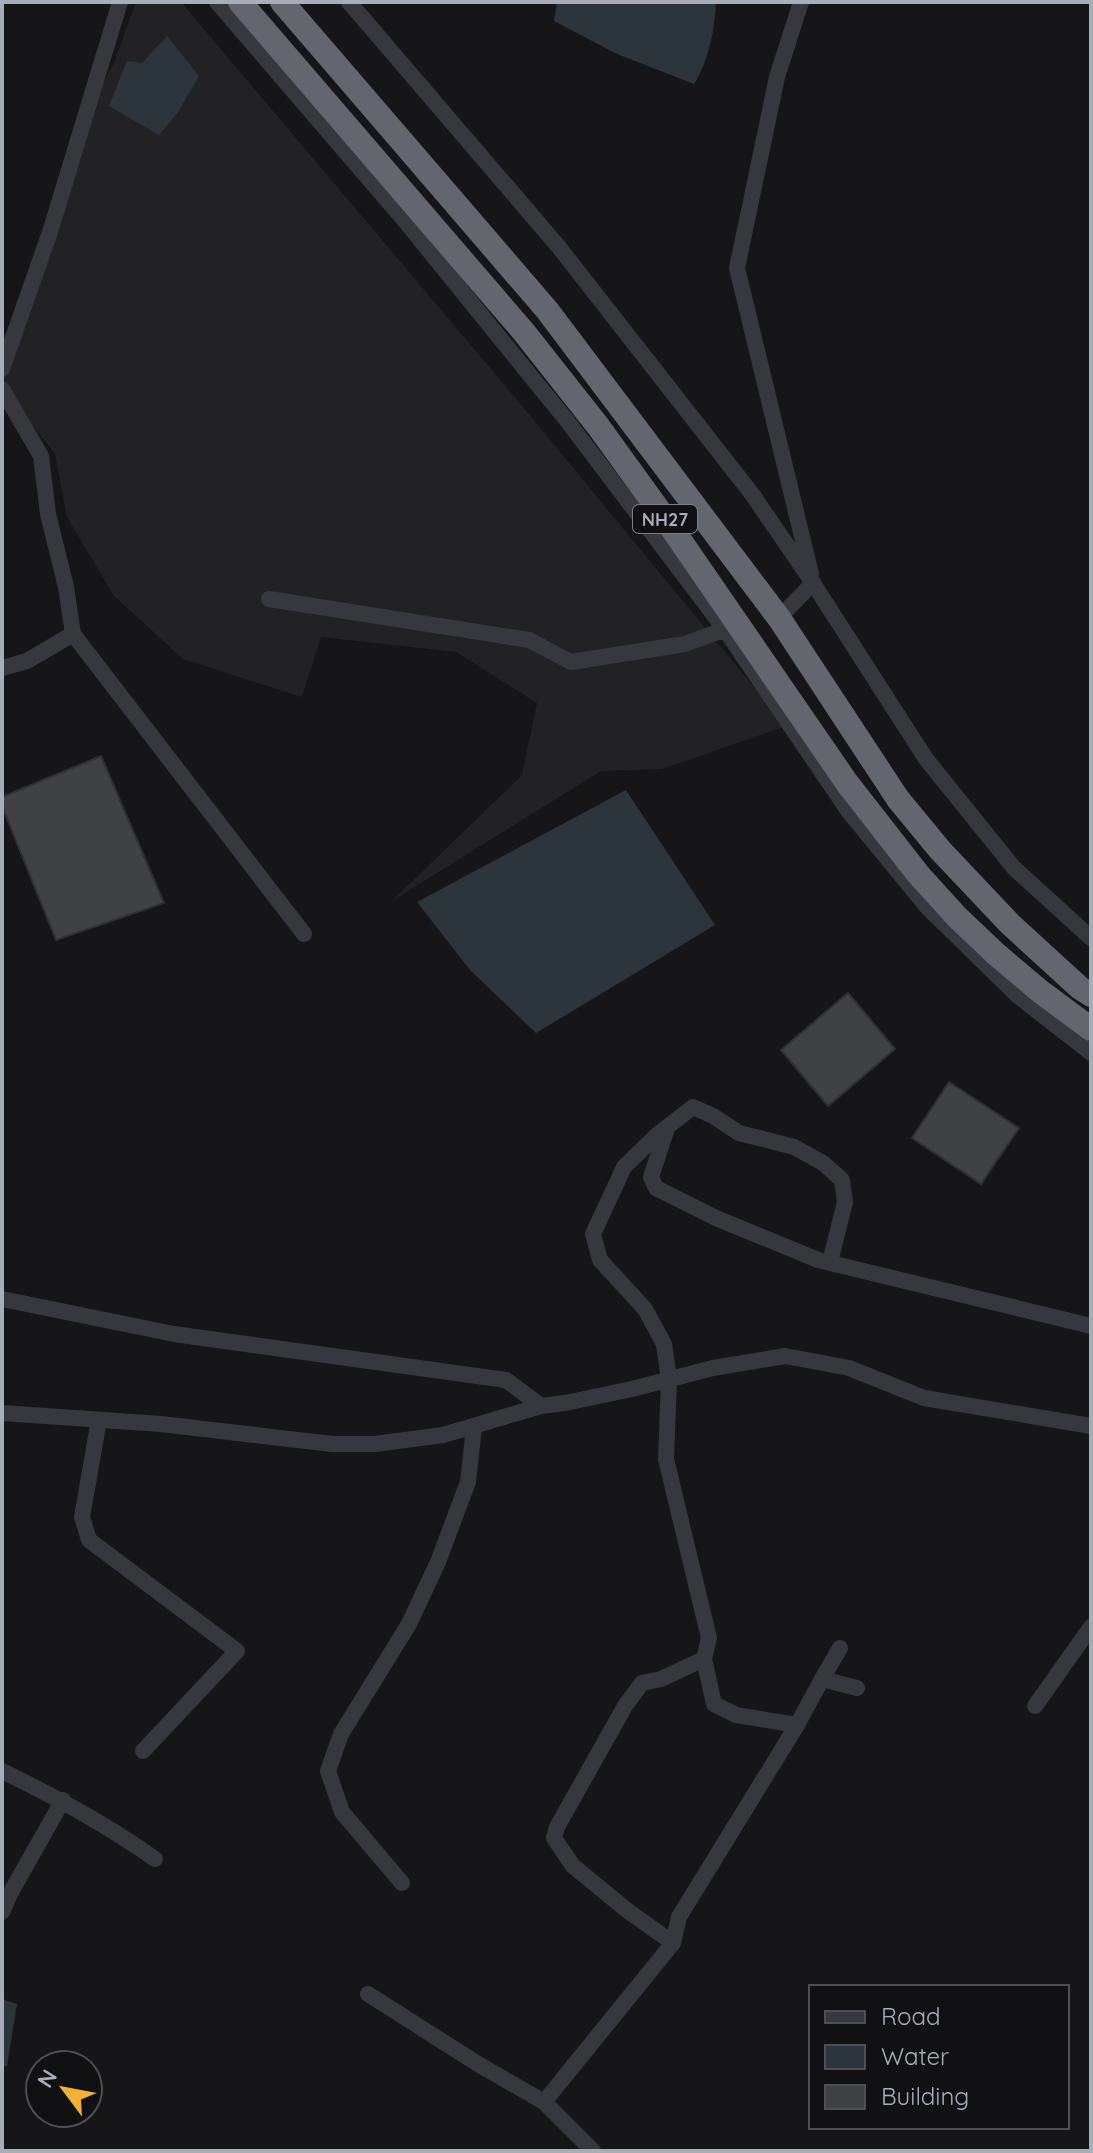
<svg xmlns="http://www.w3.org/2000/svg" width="1093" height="2153" font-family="Quicksand,sans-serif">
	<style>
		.built { fill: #222225 }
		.water { fill: #2c353c }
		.building { fill: #404145; stroke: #303034; stroke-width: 2 }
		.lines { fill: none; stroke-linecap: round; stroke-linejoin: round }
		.minor { stroke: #37383d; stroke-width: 16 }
		.highway { stroke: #63666e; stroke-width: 24 }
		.labels { text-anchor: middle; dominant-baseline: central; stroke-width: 7; stroke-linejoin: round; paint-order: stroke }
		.shield { fill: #111113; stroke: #7b7e86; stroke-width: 2 }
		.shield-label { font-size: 18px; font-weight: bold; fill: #a8adb8 }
	</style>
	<rect width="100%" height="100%" fill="#161618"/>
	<polygon class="built" points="136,2 181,2 518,401 786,726 662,769 601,771 392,901 522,775 537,703 456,652 321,637 302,697 183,659 114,596 67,517 55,454 2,387 2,369 88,109 114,63"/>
	<g class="water">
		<path d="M557 2H716C715 29 708 62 694 84L617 54 554 21Z"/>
		<polygon points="167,36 199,76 178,112 159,135 109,106 127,61 142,63"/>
		<polygon points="626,790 715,925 536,1033 470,970 417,902"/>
		<polygon points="2,1999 17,2004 7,2066 2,2067"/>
	</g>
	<g class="building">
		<polygon points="101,756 164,903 56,940 2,806 2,797"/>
		<polygon points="848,993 895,1049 828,1106 781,1050"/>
		<polygon points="949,1082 1019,1128 981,1184 912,1138"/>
	</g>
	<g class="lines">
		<g class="minor">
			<polyline points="217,2 405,221 568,422 726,631 849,812 927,907 1018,996 1091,1053"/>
			<polyline points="349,2 558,246 752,494 813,583 926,759 1014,868 1091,938"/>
			<polyline points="801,2 777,77 737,268 811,574"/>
			<polyline points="2,369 50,232 120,2"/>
			<polyline points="2,389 41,456 48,514 66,587 73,634 27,661 2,668"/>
			<polyline points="269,599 529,640 571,662 685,644 715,633 726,631"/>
			<polyline points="779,618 813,583"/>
			<polyline points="73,634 304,934"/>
			<polyline points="667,1128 651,1177 656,1188 716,1218 818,1260 1091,1326"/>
			<polyline points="2,1299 174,1334 506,1380 541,1406"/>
			<polyline points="2,1413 161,1424 332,1444 375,1444 443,1435 541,1406 565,1403 632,1389 713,1368 785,1356 849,1368 924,1398 1091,1426"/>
			<polyline points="99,1420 82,1517 89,1540 237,1651 143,1751"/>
			<polyline points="704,1659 714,1704 736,1715 797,1725"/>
			<polyline points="822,1679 840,1648"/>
			<polyline points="1035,1706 1091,1627"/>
			<path d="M2 1771C56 1797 106 1824 155 1859"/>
			<polyline points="402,1883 342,1812 328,1771 341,1734 409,1624 438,1562 468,1482 474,1427"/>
			<polyline points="2,1912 11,1892 63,1800"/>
			<polyline points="673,1943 679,1917 797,1725 822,1679 857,1688"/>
			<polyline points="368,1994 478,2064 544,2102 593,2151"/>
			<polyline points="544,2102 673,1943 628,1911 573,1866 554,1838 557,1827 625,1706 642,1683 661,1679 704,1659 709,1638 666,1459 669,1379 664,1344 645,1309 600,1260 593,1234 624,1167 658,1134 693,1107 713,1116 739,1133 794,1147 823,1163 842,1180 845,1202 830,1262"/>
		</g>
		<g class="highway">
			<polyline points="240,2 523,331 598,426 671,527 847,783 918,874 957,917 996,954 1041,992 1091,1029"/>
			<polyline points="282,2 547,310 779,618 898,799 940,850 1010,924 1080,988 1091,995"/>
		</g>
	</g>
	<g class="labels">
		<rect class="shield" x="633" y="505" width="64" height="28" rx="6"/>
		<g class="shield-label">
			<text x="665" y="519">NH27</text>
		</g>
	</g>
	<rect width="1093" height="2153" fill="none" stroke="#a8adb8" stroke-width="8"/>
	<rect x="809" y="1985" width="260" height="144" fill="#111113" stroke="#4d4f55" stroke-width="2"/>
	<rect x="825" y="2011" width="40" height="12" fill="#37383d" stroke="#4d4f55" stroke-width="2"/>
	<text x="881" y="2025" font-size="24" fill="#a8adb8">Road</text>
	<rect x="825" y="2045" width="40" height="24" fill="#2c353c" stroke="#4d4f55" stroke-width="2"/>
	<text x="881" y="2065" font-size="24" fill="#a8adb8">Water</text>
	<rect x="825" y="2085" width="40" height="24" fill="#404145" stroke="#4d4f55" stroke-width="2"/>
	<text x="881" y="2105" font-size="24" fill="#a8adb8">Building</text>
	<g transform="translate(64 2089) rotate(302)"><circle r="38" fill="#111113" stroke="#4d4f55" stroke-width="2"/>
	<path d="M0-6L14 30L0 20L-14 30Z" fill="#f2b134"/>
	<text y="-12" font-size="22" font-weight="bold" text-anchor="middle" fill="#a8adb8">N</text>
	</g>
</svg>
